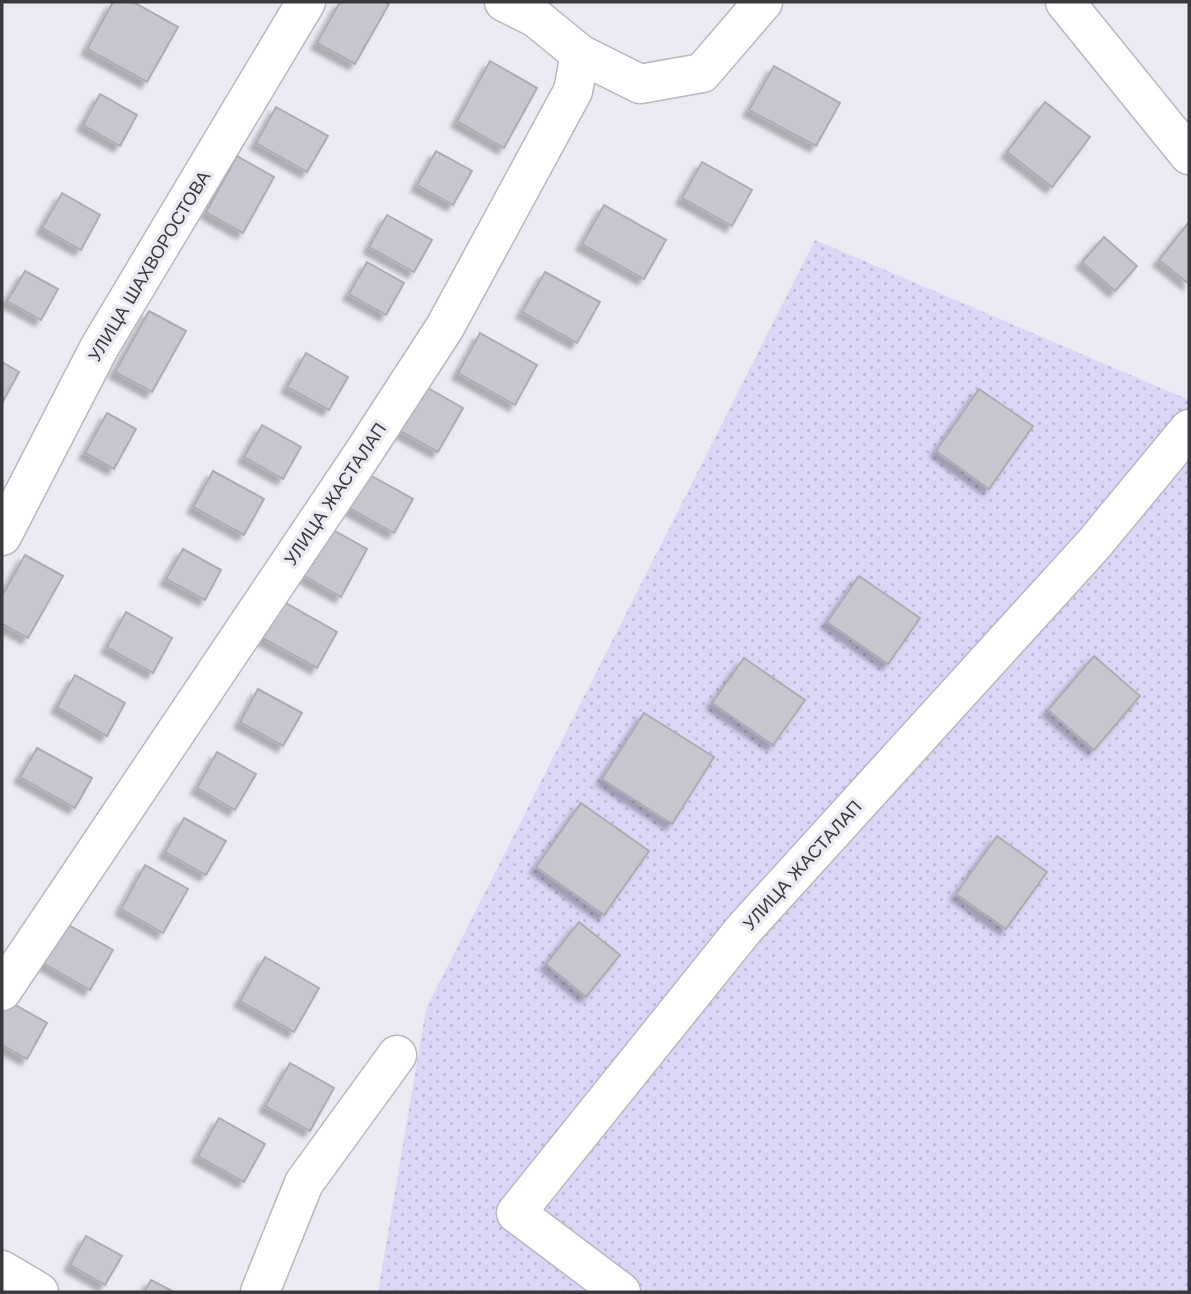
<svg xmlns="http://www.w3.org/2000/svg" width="1191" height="1294" font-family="'Work Sans',sans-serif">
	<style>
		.grass { fill: url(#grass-dots) }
		.building { fill: #c7c6ce; stroke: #acabb3; stroke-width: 2; filter: url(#shadow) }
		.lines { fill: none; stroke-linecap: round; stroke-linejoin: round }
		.minor-casing { stroke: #b8b7bf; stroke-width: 41 }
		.minor { stroke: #fff; stroke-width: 38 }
		.labels { text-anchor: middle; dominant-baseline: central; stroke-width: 7; stroke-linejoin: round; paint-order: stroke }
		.street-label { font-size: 18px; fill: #3a393d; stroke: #ebe9f2 }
	</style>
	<defs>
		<pattern id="grass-dots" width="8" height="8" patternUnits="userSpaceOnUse" patternTransform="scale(1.75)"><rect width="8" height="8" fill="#dcd6f6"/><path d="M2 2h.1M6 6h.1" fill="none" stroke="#beb8d4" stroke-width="1.8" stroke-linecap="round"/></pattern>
		<filter id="shadow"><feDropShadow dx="-6" dy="6" stdDeviation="2" flood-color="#0004"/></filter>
	</defs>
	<rect width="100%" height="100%" fill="#ebe9f2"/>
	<polygon class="grass" points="815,240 1189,400 1189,1292 378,1292 426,1009"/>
	<g class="building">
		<polygon points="113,2 133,2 178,27 147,82 87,49"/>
		<polygon points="340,2 385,2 389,4 355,64 317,43"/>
		<polygon points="490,61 537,88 504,148 457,121"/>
		<polygon points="774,66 840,103 816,146 749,110"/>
		<polygon points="100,94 137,115 120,146 83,125"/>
		<polygon points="1045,102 1090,137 1052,187 1007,152"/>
		<polygon points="276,107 328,136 307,172 256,143"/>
		<polygon points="436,151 472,171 453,205 417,185"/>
		<polygon points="237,156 274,177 243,233 206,212"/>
		<polygon points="702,162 752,190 732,226 682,198"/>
		<polygon points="62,193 100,215 81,250 42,228"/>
		<polygon points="604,205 666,240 644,279 582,244"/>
		<polygon points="387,215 432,240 414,272 369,247"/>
		<polygon points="1189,222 1189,284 1159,260"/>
		<polygon points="1104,237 1137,266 1115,291 1082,262"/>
		<polygon points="367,262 404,283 386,315 349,294"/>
		<polygon points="25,271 58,289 41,320 7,301"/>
		<polygon points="545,272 600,302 577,343 522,312"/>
		<polygon points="149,311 186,331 152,392 115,372"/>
		<polygon points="480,333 537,365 515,405 458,373"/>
		<polygon points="306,353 348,377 329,410 287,387"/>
		<polygon points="2,362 19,372 2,403"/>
		<polygon points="421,384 463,408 438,452 396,429"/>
		<polygon points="979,389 1033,426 989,489 936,451"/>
		<polygon points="107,413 136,429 114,469 85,453"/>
		<polygon points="262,425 301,447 283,479 244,457"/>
		<polygon points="213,471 264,499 244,535 193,507"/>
		<polygon points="368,474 413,499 394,533 349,508"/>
		<polygon points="324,525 367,549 341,597 297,572"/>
		<polygon points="183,549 221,570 205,600 166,579"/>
		<polygon points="25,555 63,576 28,638 2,624 2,596"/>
		<polygon points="859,576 920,618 888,664 827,622"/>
		<polygon points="277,598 337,632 317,668 257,635"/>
		<polygon points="126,612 172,638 153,673 107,647"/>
		<polygon points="1094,656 1140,696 1094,750 1048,710"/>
		<polygon points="744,658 805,700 773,745 712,703"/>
		<polygon points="75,675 125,703 107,736 57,707"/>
		<polygon points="258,689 302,713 283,746 240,722"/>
		<polygon points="644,713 714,757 672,824 602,779"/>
		<polygon points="37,748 92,778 75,808 20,777"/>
		<polygon points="217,752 256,774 235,810 197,788"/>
		<polygon points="581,803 649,851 604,915 536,867"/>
		<polygon points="184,818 226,841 206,875 165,852"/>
		<polygon points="997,836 1047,872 1006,929 956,894"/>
		<polygon points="145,865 188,889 163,933 121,909"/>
		<polygon points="579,922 620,955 586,997 546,964"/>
		<polygon points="65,923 113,950 90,990 43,963"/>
		<polygon points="265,957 319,988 294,1032 240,1001"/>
		<polygon points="5,999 47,1023 27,1059 2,1045 2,1005"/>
		<polygon points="290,1063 334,1088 310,1131 265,1106"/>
		<polygon points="219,1118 265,1144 244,1182 198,1156"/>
		<polygon points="86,1236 122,1256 105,1285 70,1265"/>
		<polygon points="151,1280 174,1292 144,1292"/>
	</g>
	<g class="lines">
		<defs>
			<g id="minor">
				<polyline points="1065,2 1189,155"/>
				<polyline points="580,54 640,84 702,73 763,2"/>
				<polyline points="2,536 99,348 306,2"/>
				<polyline points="2,991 362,455 445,327 573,91 580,54 536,18 504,2"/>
				<polyline points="2,1270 39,1292"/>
				<polyline points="260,1292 304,1183 397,1055"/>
				<polyline points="621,1292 516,1213 744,929 1094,544 1189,429"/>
			</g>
		</defs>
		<use href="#minor" class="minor-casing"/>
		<use href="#minor" class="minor"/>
	</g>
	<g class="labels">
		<g class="street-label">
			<text transform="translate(149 266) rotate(-59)">УЛИЦА ШАХВОРОСТОВА</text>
			<text transform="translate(335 494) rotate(-56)">УЛИЦА ЖАСТАЛАП</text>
			<text transform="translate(802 865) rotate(-48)">УЛИЦА ЖАСТАЛАП</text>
		</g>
	</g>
	<rect width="1191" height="1294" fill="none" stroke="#3a393d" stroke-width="7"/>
</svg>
